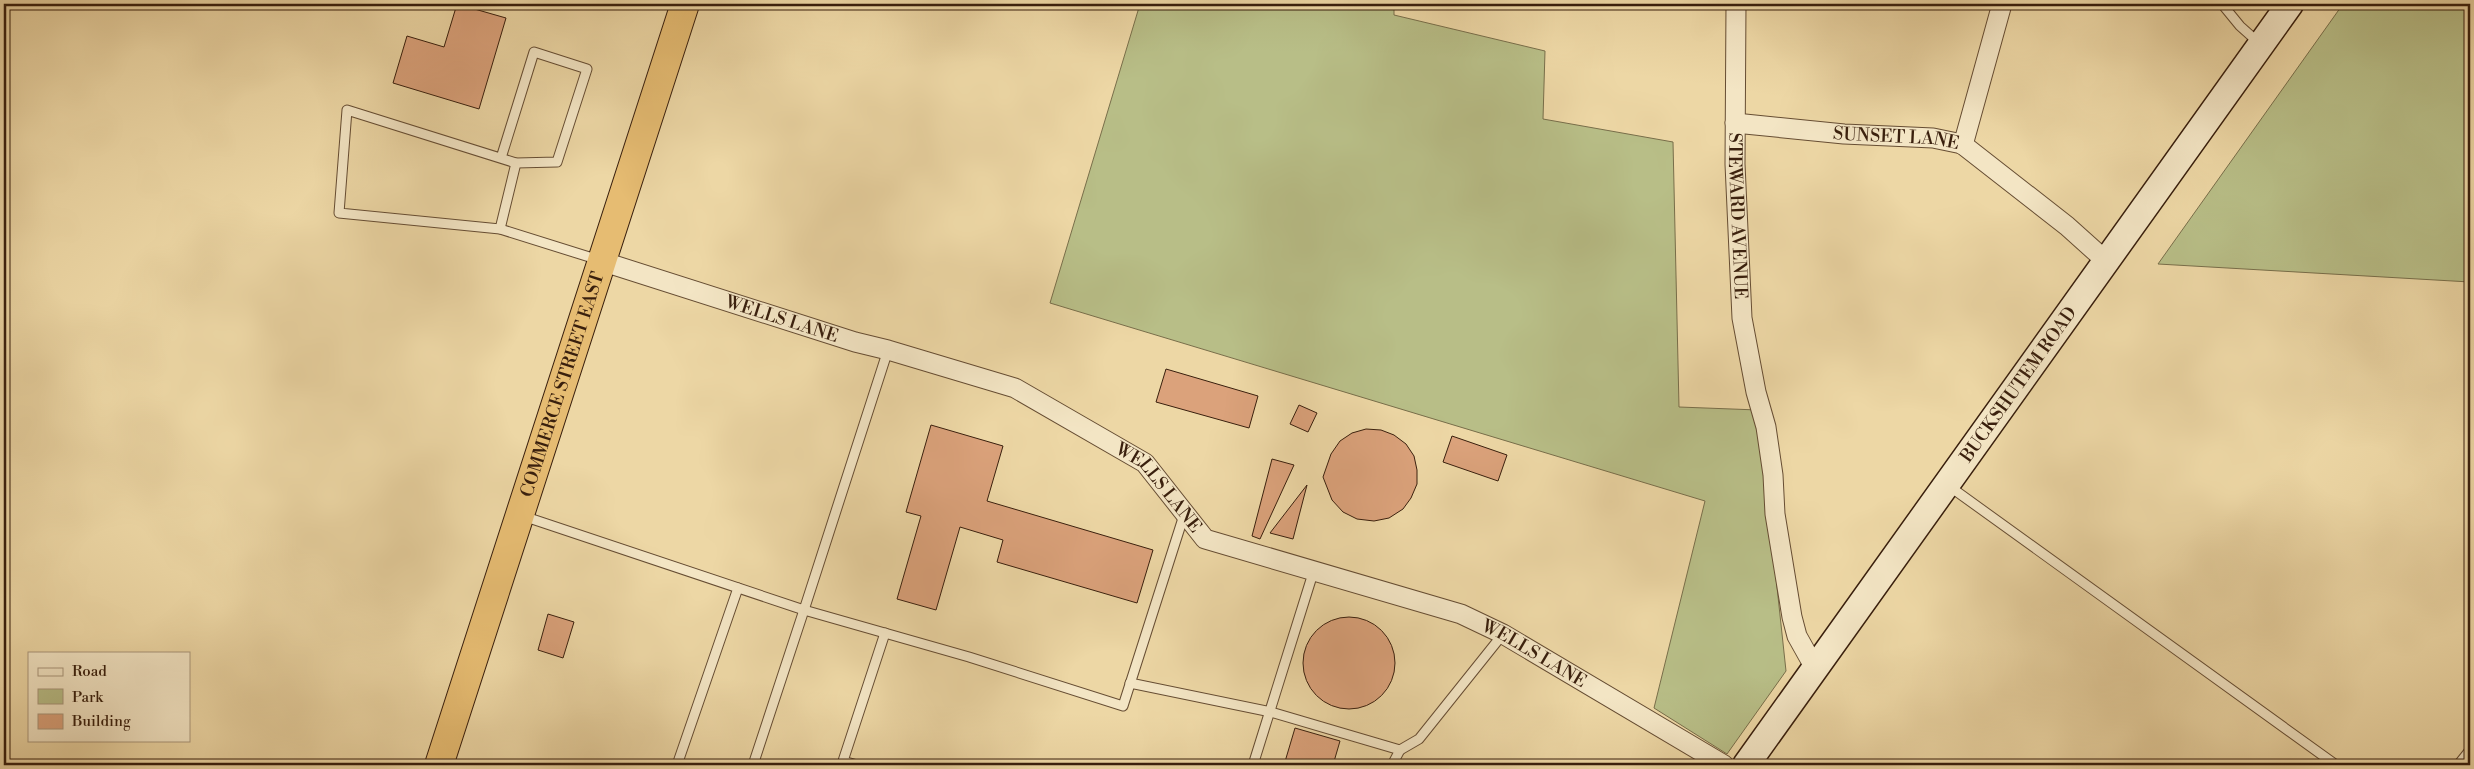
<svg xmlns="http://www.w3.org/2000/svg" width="2474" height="769" font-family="'Libre Bodoni',serif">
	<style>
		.green { fill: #b8be87; stroke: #786e4a }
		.building { fill: #dba27b; stroke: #391f0d }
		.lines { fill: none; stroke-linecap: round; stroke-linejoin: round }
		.lane-casing { stroke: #664d33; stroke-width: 11 }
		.street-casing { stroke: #664d33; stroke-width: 21 }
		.secondary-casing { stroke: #391f0d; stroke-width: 29 }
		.highway-casing { stroke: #391f0d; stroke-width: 30 }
		.lane { stroke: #f3e5c4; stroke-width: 9 }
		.street { stroke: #f3e5c4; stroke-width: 19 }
		.secondary { stroke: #f3e5c4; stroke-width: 26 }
		.highway { stroke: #e6bc72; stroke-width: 28 }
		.labels { text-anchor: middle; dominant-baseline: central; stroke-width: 4; stroke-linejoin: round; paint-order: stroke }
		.street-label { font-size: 18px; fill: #391f0d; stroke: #f3e5c4 }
	</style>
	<rect width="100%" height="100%" fill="#edd7a5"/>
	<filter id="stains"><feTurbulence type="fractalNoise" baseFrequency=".004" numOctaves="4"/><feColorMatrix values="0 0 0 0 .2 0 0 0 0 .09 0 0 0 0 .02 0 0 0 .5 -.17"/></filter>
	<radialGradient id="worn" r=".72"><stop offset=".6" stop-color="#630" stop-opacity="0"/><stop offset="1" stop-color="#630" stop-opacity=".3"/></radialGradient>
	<g class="green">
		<polygon points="1140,4 1394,4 1394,15 1545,51 1543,119 1673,142 1679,407 1758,410 1786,671 1727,754 1654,708 1705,501 1050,303"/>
		<polygon points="2343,4 2470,4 2470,282 2158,264"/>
	</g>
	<g class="building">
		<polygon points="457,4 506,18 479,109 393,83 407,36 444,47"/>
		<polygon points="1166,369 1258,396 1249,428 1156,402"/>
		<polygon points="1299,405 1317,413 1308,432 1290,424"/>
		<polygon points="931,425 1003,446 987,501 1153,550 1137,603 997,562 1003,540 960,527 936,610 897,599 921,516 906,512"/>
		<polygon points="1366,429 1381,430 1394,435 1406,444 1414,456 1417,470 1417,484 1411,498 1403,509 1389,518 1374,521 1357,519 1343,512 1332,500 1323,477 1331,454 1340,441 1352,433"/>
		<polygon points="1452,436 1507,455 1498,481 1443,462"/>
		<polygon points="1272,459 1294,465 1260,539 1252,536"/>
		<polygon points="1307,485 1293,539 1270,533"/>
		<polygon points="548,614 574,622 563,658 538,650"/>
		<circle cx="1349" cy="663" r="46"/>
		<polygon points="1295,728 1340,741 1333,765 1284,765"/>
	</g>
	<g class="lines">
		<defs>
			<g id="lane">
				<polyline points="2222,4 2240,26 2259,43"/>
				<polyline points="501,158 534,52 587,69 557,162 516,163 347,110 339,213 500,229 599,260"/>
				<polyline points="500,229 516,163"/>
				<polyline points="1949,486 2336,765"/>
				<polyline points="523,516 804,610 888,350"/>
				<polyline points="1130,683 1271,712 1400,750 1419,739 1503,634"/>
				<polyline points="677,765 738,588"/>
				<polyline points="753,765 804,610 969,657 1123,706 1184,515"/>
				<polyline points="857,765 843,761 885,633"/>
				<polyline points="1253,765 1314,570"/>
				<polyline points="1392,765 1400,750"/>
				<polyline points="2458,765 2470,750"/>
			</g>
			<g id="street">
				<path id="s1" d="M1736 4 1735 164 1742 318 1756 392 1766 427 1773 475 1775 514 1792 617 1797 636 1816 670"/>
				<path id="s2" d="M1735 123 1844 134 1933 138 1962 144 2067 226 2106 261"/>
				<polyline points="1963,145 2002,4"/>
				<path id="s3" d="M601 261 855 342 888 350 1015 388 1145 463 1205 539 1461 614 1503 634 1724 765"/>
			</g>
			<g id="secondary">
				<path id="s4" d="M1746 765 2290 4"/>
			</g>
			<g id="highway">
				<path id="s5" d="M439 765 685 4"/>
			</g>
		</defs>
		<use href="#lane" class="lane-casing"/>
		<use href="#street" class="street-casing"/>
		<use href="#secondary" class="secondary-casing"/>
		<use href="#highway" class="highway-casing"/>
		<use href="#lane" class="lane"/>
		<use href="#street" class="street"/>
		<use href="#secondary" class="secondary"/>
		<use href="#highway" class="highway"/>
	</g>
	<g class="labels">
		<g class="street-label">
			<text stroke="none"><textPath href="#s2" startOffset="162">SUNSET LANE</textPath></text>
			<text stroke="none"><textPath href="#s1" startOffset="212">STEWARD AVENUE</textPath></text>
			<text stroke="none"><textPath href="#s3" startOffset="190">WELLS LANE</textPath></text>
			<text stroke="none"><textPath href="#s5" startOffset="400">COMMERCE STREET EAST</textPath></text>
			<text stroke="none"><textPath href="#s4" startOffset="468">BUCKSHUTEM ROAD</textPath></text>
			<text stroke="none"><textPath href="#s3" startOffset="610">WELLS LANE</textPath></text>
			<text stroke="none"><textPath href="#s3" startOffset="1030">WELLS LANE</textPath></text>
		</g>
	</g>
	<rect width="2474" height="769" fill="none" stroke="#edd7a5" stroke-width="20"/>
	<rect x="5" y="5" width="2464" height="759" fill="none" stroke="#391f0d" stroke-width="2.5"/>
	<rect x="10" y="10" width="2454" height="749" fill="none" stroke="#391f0d"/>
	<rect x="28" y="652" width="162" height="90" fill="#f3e5c4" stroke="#a9967b"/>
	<rect x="38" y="668" width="25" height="8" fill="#f3e5c4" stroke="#a9967b"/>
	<text x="72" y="676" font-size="15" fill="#391f0d">Road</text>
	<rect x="38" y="689" width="25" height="15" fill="#b8be87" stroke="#a9967b"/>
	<text x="72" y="702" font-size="15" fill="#391f0d">Park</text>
	<rect x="38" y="714" width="25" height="15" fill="#dba27b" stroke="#a9967b"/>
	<text x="72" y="726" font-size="15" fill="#391f0d">Building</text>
	<rect width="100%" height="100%" filter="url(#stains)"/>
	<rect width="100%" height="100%" fill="url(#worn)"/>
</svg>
